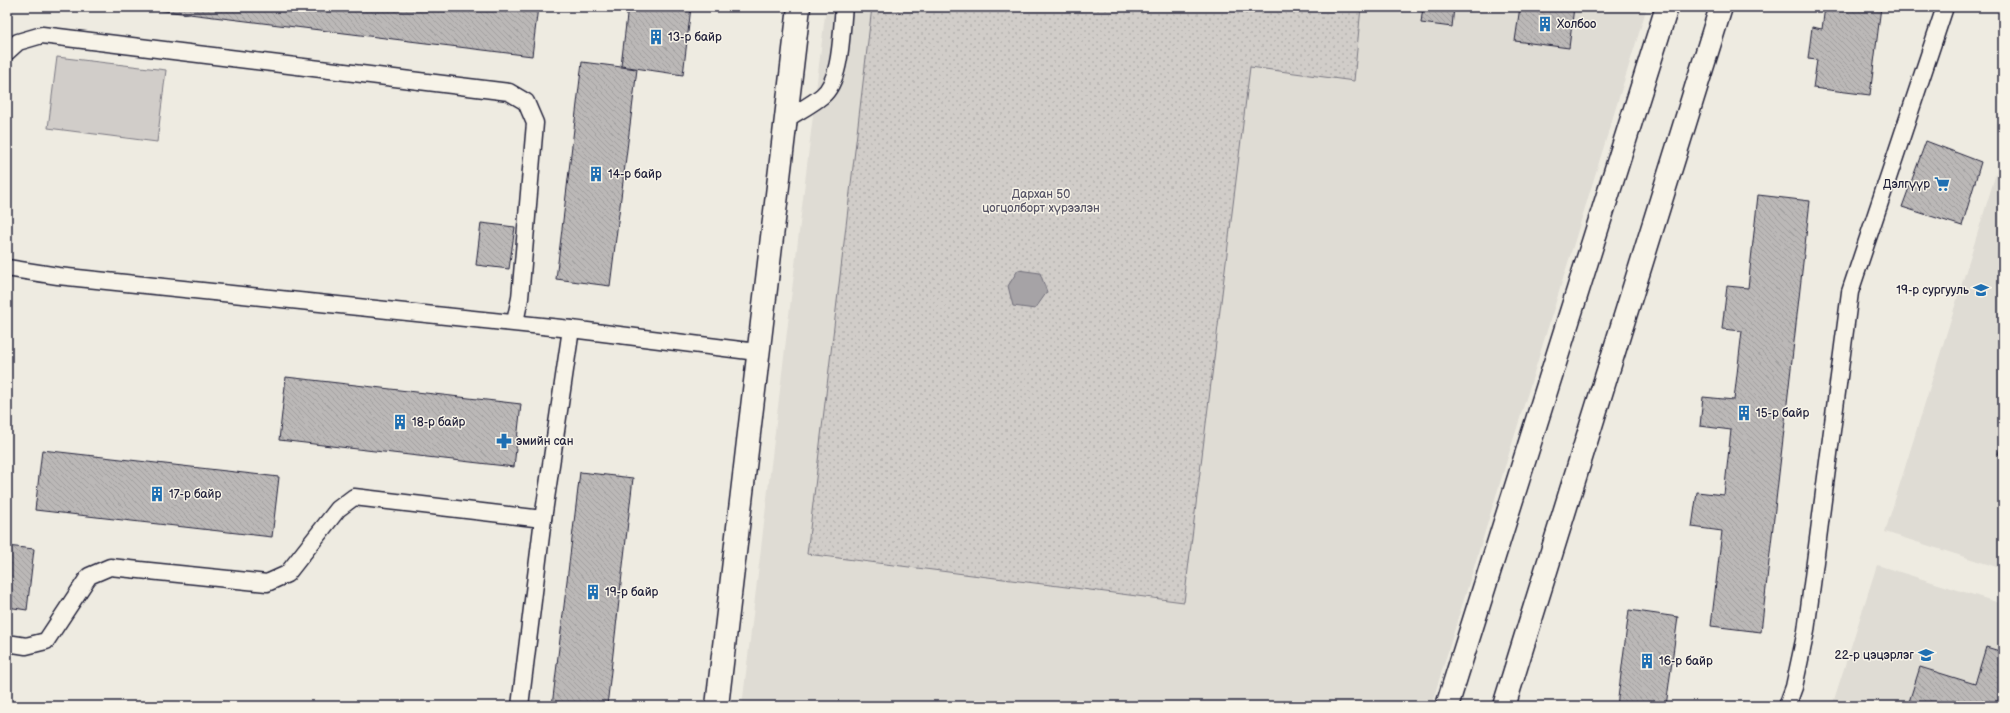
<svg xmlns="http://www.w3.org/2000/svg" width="2010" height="713" font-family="'Balsamiq Sans',sans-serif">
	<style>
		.built { fill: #dfdcd4 }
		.green { fill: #d1cdc9; stroke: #7a7882 }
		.park { fill: url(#park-dots); stroke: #7a7882 }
		.water { fill: #a6a3a6; stroke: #716f7b }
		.building { fill: url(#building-back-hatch); stroke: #22223b }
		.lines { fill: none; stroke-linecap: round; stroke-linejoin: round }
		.lane-casing { stroke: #22223b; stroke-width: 19 }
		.secondary-casing { stroke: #22223b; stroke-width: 25 }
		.lane { stroke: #f7f3e8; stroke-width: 16 }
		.secondary { stroke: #f7f3e8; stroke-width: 22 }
		.labels { text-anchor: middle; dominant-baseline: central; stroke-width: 3; stroke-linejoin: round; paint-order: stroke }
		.poi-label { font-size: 12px; fill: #22223b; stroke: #f7f3e8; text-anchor: start }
		.park-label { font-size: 12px; fill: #575566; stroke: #f7f3e8 }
	</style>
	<defs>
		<pattern id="park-dots" width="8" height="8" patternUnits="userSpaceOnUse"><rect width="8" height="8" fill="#d1cdc9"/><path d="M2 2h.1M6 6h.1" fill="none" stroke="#b3b0ae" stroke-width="1.8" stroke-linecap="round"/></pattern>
		<pattern id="building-back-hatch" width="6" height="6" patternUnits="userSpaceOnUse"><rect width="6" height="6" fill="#bbb8b7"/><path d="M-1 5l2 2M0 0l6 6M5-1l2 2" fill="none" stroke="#a09e9e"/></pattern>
	</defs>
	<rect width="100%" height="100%" fill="#eeebe1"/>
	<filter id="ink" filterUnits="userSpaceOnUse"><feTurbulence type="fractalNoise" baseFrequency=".025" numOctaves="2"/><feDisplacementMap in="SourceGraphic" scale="8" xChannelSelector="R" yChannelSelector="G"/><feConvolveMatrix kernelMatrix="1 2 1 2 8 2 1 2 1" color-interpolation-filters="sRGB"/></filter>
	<g filter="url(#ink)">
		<g class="built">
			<polygon points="826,7 1647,7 1431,706 742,706"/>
			<polygon points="2003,151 2003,569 1885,532"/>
			<polygon points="1877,565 2003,604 2003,706 1832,706"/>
		</g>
		<polygon class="green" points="57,57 166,70 157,142 48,128"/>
		<polygon class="park" points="872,7 1361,7 1354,81 1250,67 1184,602 807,554"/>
		<polygon class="water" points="1018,270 1040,273 1047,292 1035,309 1013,306 1008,286"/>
		<g class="building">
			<polygon points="132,7 538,7 532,56"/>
			<polygon points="628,7 691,7 683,75 621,66"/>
			<polygon points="1423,7 1454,7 1452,27 1421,23"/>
			<polygon points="1520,7 1574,7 1569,48 1515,41"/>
			<polygon points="1825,7 1881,7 1870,95 1813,88 1817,60 1808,59 1812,27 1822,29"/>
			<polygon points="582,62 637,69 610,286 556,279"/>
			<polygon points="1926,141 1981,162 1962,226 1902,207"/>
			<polygon points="1758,195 1810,201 1761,632 1711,626 1722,531 1692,527 1697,492 1724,495 1731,430 1700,426 1703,397 1734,400 1742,331 1722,329 1727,286 1748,288"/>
			<polygon points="481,223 515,227 509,269 476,265"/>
			<polygon points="286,377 521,404 514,467 279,440"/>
			<polygon points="2003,437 2003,456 1998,454"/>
			<polygon points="42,450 279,477 272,537 35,510"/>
			<polygon points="580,472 633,478 607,706 552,706"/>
			<polygon points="7,546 34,549 27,610 7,607"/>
			<polygon points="1629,610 1678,617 1666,706 1617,706"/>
			<polygon points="1986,647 2003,652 2003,706 1921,706 1909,702 1920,667 1975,684"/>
		</g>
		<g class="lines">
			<defs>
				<g id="lane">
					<polyline points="7,52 18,42 42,35 509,92 526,102 535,123 520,298 515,322"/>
					<path d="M785 120C797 112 811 105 822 96 842 80 841 32 844 7"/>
					<polyline points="7,268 58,276 571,329"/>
					<polyline points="7,643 26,646 46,641 89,576 110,567 267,583 287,574 338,509 354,497 543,519 571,329 757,352"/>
					<polyline points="520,706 543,519"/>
					<polyline points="1787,706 1794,687 1806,631 1850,292 1945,7"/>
				</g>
				<g id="secondary">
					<polyline points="717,706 799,7"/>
					<polyline points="1447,706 1667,7"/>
					<polyline points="1504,706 1721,7"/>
				</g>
			</defs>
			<use href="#lane" class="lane-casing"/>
			<use href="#secondary" class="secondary-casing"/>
			<use href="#lane" class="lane"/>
			<use href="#secondary" class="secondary"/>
		</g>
	</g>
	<defs>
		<symbol id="building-bare" viewBox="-9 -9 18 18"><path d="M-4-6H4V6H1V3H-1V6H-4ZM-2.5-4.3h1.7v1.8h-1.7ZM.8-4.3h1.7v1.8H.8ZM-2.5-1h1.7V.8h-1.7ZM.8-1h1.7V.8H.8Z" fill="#1f6fb2" stroke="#f7f3e8" stroke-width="2.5" paint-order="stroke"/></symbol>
		<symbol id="supermarket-bare" viewBox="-9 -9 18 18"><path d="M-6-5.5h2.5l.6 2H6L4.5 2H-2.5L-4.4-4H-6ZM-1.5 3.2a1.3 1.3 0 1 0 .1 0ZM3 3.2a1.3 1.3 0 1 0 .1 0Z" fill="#1f6fb2" stroke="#f7f3e8" stroke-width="2.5" paint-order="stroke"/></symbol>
		<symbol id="school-bare" viewBox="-9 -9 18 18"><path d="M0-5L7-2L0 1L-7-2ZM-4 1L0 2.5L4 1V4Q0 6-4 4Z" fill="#1f6fb2" stroke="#f7f3e8" stroke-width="2.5" paint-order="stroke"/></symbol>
		<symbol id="pharmacy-bare" viewBox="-9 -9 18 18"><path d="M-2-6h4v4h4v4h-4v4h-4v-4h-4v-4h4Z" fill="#1f6fb2" stroke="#f7f3e8" stroke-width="2.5" paint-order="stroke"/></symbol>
	</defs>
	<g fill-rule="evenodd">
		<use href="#building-bare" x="1534" y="13" width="22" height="22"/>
		<use href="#building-bare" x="645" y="26" width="22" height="22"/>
		<use href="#building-bare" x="585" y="163" width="22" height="22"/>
		<use href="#supermarket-bare" x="1931" y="173" width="22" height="22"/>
		<use href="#school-bare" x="1970" y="279" width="22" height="22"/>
		<use href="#building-bare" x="1733" y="402" width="22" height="22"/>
		<use href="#building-bare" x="389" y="411" width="22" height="22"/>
		<use href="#pharmacy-bare" x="493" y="430" width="22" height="22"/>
		<use href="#building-bare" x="146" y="483" width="22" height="22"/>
		<use href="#building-bare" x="582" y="581" width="22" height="22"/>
		<use href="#school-bare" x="1915" y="644" width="22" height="22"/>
		<use href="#building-bare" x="1636" y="650" width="22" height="22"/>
	</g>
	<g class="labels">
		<g class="poi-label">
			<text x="1557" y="24">Холбоо</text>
			<text x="668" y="37">13-р байр</text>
			<text x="608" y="174">14-р байр</text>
			<text x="1930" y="184" text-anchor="end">Дэлгүүр</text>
			<text x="1969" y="290" text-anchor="end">19-р сургууль</text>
			<text x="1756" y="413">15-р байр</text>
			<text x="412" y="422">18-р байр</text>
			<text x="516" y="441">эмийн сан</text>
			<text x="169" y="494">17-р байр</text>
			<text x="605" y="592">19-р байр</text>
			<text x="1914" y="655" text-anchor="end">22-р цэцэрлэг</text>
			<text x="1659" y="661">16-р байр</text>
		</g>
		<g class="park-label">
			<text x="1041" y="194">Дархан 50<tspan x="1041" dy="14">цогцолборт хүрээлэн</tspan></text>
		</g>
	</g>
	<rect width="2010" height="713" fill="none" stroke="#f7f3e8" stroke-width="24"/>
	<rect x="12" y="12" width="1986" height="689" fill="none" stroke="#22223b" stroke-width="1.5" filter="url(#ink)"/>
</svg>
